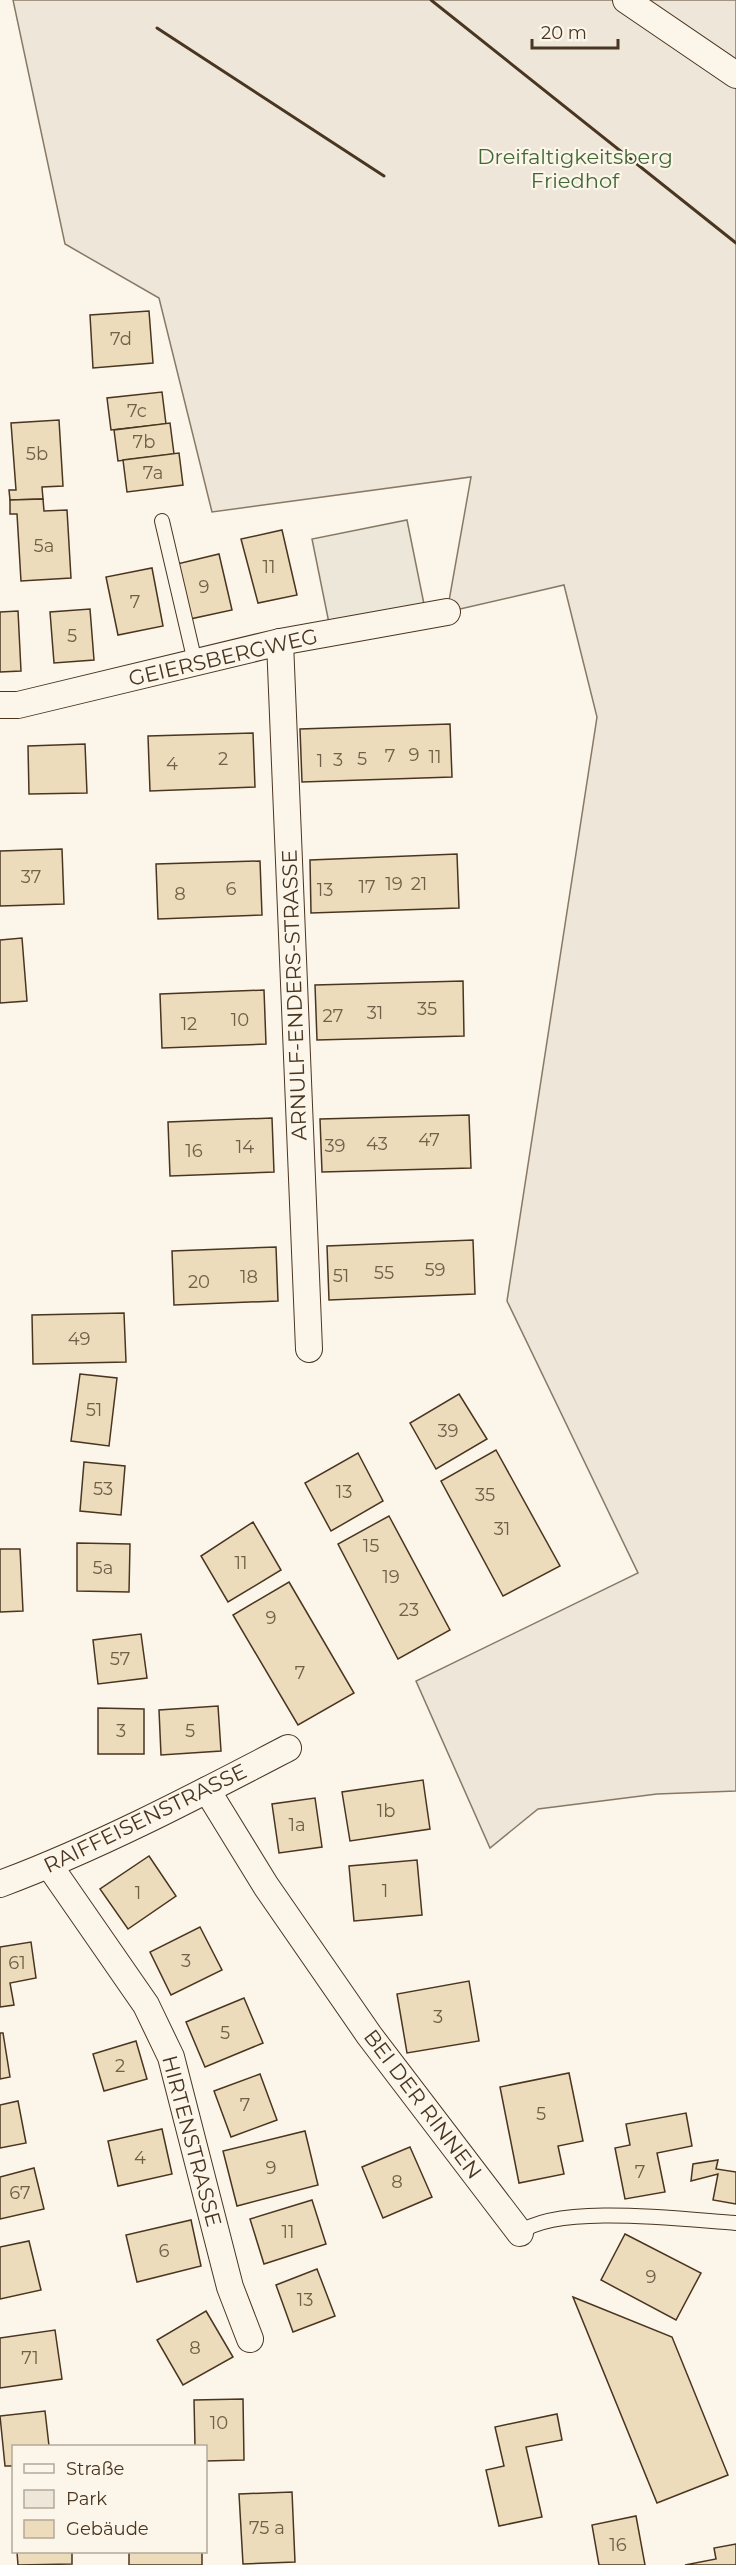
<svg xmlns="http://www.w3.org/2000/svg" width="736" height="2565" font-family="Montserrat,sans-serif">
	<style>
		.green { fill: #ede6d9; stroke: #887966; stroke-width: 1.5 }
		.parking { fill: #ede7d9; stroke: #887966; stroke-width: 1.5 }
		.building { fill: #ecdcbc; stroke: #4a3520; stroke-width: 1.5 }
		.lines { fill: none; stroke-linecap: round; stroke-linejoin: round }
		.lane-casing { stroke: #4a3520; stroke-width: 16 }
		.street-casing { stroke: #4a3520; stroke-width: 28 }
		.lane { stroke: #fbf6e9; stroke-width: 14 }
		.street { stroke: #fbf6e9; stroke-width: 26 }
		.wall { stroke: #4a3520; stroke-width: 3 }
		.labels { text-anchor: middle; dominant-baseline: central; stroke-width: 4.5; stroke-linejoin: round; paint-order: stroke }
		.number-label { font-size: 18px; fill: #725f47 }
		.park-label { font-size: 21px; fill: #436837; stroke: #fbf6e9 }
		.street-label { font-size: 21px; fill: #4a3520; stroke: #fbf6e9 }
	</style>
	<rect width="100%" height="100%" fill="#fbf6e9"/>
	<polygon class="green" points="13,0 736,0 736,1791 657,1794 538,1809 490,1848 416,1681 638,1573 507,1301 597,717 564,585 447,612 471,477 212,512 159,298 65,244"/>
	<polygon class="parking" points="407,520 426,614 331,633 312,539"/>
	<g class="building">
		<polygon points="149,311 153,363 93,368 90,315"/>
		<polygon points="162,392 166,424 111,430 107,398"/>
		<polygon points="59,420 63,486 42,487 43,499 10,500 9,490 16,490 11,423"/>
		<polygon points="170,423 174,454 118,461 114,430"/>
		<polygon points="179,453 183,485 127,492 123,460"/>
		<polygon points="43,499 44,511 67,510 71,578 21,581 17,514 10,514 10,500"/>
		<polygon points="282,530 297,595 258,603 241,539"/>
		<polygon points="219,554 232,610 190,619 177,564"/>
		<polygon points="152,568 163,626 118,635 106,577"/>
		<polygon points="90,609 94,660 54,663 50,612"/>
		<polygon points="18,611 21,671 0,672 0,612"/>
		<polygon points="450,724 452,777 302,782 300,729"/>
		<polygon points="253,733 255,787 150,791 148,736"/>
		<polygon points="85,744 87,793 29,794 28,746"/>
		<polygon points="62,849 64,904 0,906 0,851"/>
		<polygon points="457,854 459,908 311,913 310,860"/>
		<polygon points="260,861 262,915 158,919 156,864"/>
		<polygon points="22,938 27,1001 0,1003 0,940"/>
		<polygon points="463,981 464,1036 317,1040 315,985"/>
		<polygon points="264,990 266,1044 162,1048 160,994"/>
		<polygon points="469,1115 471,1168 322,1172 320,1119"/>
		<polygon points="272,1118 274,1172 170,1176 168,1122"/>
		<polygon points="473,1240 475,1294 329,1300 327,1246"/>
		<polygon points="276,1247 278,1301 174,1305 172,1251"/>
		<polygon points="124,1313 126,1362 33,1364 32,1315"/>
		<polygon points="80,1374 117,1378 109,1446 71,1441"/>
		<polygon points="459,1394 487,1439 436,1469 410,1423"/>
		<polygon points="496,1450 560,1566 503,1596 441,1481"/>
		<polygon points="358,1453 383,1501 331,1531 305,1483"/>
		<polygon points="84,1462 125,1466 121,1515 80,1511"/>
		<polygon points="389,1516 450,1630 398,1659 338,1544"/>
		<polygon points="253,1522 281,1570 228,1602 201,1556"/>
		<polygon points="77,1543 130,1544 129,1592 77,1591"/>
		<polygon points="0,1549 20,1549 23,1611 0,1612"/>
		<polygon points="289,1582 354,1693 298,1725 233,1615"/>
		<polygon points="141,1634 147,1678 98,1684 93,1640"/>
		<polygon points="218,1706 221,1751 161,1755 159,1710"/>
		<polygon points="98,1708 144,1709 144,1754 98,1754"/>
		<polygon points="423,1780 430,1829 350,1841 342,1792"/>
		<polygon points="315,1798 322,1847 279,1853 272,1804"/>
		<polygon points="149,1856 176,1896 128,1929 100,1889"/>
		<polygon points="417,1860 422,1915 354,1921 349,1866"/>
		<polygon points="200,1927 222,1970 171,1995 150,1952"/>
		<polygon points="31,1942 36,1978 10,1983 14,2005 0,2007 0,1947"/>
		<polygon points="469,1981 479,2041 407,2053 397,1994"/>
		<polygon points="244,1998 263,2043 205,2067 186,2022"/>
		<polygon points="0,2033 3,2033 10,2077 0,2079"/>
		<polygon points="136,2041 147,2079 104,2091 93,2054"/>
		<polygon points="569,2073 583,2141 558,2146 564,2174 519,2183 500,2087"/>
		<polygon points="260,2074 277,2120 231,2137 214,2091"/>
		<polygon points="18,2101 26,2143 0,2148 0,2105"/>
		<polygon points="686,2113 692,2146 657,2153 665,2192 625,2199 615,2148 630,2145 626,2124"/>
		<polygon points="162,2129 172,2174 118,2186 108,2141"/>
		<polygon points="305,2131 318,2185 237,2206 223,2151"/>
		<polygon points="410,2147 432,2197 383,2218 362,2167"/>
		<polygon points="718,2160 716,2169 736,2172 736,2204 713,2200 718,2174 691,2181 693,2164"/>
		<polygon points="34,2168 44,2209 0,2219 0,2177"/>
		<polygon points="312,2200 326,2244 264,2264 250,2219"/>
		<polygon points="191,2220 201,2266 137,2282 126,2235"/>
		<polygon points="625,2234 701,2273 676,2320 601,2280"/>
		<polygon points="29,2241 41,2290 0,2299 0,2247"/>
		<polygon points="317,2269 335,2316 293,2332 276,2285"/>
		<polygon points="573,2297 672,2337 728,2475 657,2503"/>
		<polygon points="206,2311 233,2357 183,2385 157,2340"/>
		<polygon points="55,2330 62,2379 0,2388 0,2338"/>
		<polygon points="243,2399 244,2460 206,2461 206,2446 195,2446 194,2400"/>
		<polygon points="45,2411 49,2446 14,2446 14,2466 5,2466 0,2416"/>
		<polygon points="557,2414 562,2440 526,2447 542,2517 499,2526 486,2470 504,2466 495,2427"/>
		<polygon points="292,2492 295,2562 243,2564 239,2494"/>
		<polygon points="636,2516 645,2565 599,2565 592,2525"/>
		<polygon points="736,2544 736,2565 685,2565 716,2559 714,2548"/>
		<polygon points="17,2552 72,2552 72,2564 18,2565"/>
		<rect x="129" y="2552" width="73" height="13"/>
	</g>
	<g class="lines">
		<defs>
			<g id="lane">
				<polyline points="162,521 195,662"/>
				<path d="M520 2233C556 2203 688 2220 736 2223"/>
			</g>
			<g id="street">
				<polyline points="626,0 736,75"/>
				<polyline points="280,642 309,1349"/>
				<polyline points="0,705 18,705 280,642 447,612"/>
				<polyline points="207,1790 266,1886 369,2035 520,2233"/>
				<polyline points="49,1865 146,2005 171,2057 230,2287 250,2339"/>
				<path d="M0 1884C99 1847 194 1797 288 1748"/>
			</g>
		</defs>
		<use href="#lane" class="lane-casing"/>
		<use href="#street" class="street-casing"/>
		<use href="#lane" class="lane"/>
		<use href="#street" class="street"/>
		<g class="wall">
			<polyline points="431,0 736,243"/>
			<polyline points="157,28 384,176"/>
		</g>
	</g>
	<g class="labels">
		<g class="number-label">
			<text x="121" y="339">7d</text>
			<text x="137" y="411">7c</text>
			<text x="144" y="442">7b</text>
			<text x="37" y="454">5b</text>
			<text x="153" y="473">7a</text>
			<text x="44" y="546">5a</text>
			<text x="269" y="567">11</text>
			<text x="204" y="587">9</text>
			<text x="135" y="602">7</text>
			<text x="72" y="636">5</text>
			<text x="414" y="755">9</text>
			<text x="390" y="756">7</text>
			<text x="435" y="757">11</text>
			<text x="223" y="759">2</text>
			<text x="362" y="759">5</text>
			<text x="338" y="760">3</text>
			<text x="320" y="761">1</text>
			<text x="172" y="764">4</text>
			<text x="31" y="877">37</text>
			<text x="394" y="884">19</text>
			<text x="419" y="884">21</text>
			<text x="367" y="887">17</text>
			<text x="231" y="889">6</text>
			<text x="325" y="890">13</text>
			<text x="180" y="894">8</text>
			<text x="427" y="1009">35</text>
			<text x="375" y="1013">31</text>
			<text x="333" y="1016">27</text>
			<text x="240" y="1020">10</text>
			<text x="189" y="1024">12</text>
			<text x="429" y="1140">47</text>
			<text x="377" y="1144">43</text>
			<text x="335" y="1146">39</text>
			<text x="245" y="1147">14</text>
			<text x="194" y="1151">16</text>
			<text x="435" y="1270">59</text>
			<text x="384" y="1273">55</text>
			<text x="341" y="1276">51</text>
			<text x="249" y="1277">18</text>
			<text x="199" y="1282">20</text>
			<text x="79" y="1339">49</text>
			<text x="94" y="1410">51</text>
			<text x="448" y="1431">39</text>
			<text x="103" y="1489">53</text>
			<text x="344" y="1492">13</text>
			<text x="485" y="1495">35</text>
			<text x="502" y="1529">31</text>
			<text x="371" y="1546">15</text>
			<text x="241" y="1563">11</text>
			<text x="103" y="1568">5a</text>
			<text x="391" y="1577">19</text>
			<text x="409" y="1610">23</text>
			<text x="271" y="1618">9</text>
			<text x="120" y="1659">57</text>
			<text x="300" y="1673">7</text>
			<text x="121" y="1731">3</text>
			<text x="190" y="1731">5</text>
			<text x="386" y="1811">1b</text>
			<text x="297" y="1825">1a</text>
			<text x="385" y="1891">1</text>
			<text x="138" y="1893">1</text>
			<text x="186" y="1961">3</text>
			<text x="17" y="1963">61</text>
			<text x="438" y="2017">3</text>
			<text x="225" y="2033">5</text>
			<text x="120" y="2066">2</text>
			<text x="245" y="2105">7</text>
			<text x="541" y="2114">5</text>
			<text x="140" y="2158">4</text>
			<text x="271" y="2168">9</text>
			<text x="640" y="2172">7</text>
			<text x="397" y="2182">8</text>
			<text x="20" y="2193">67</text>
			<text x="288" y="2232">11</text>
			<text x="164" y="2251">6</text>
			<text x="651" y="2277">9</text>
			<text x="305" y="2300">13</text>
			<text x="195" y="2348">8</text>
			<text x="30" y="2358">71</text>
			<text x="219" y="2423">10</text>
			<text x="267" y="2528">75 a</text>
			<text x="618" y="2545">16</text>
		</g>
		<g class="park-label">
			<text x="575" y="156">Dreifaltigkeitsberg<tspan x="575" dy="24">Friedhof</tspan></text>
		</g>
		<g class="street-label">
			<text transform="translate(223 657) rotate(-13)">GEIERSBERGWEG</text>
			<text transform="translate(294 995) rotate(-92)">ARNULF-ENDERS-STRASSE</text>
			<text transform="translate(145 1818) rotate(-26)">RAIFFEISENSTRASSE</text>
			<text transform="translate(423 2104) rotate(53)">BEI DER RINNEN</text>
			<text transform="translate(192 2141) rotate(75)">HIRTENSTRASSE</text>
		</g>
	</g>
	<rect x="12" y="2445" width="195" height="108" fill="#fbf6e9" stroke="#b4a999" stroke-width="1.5"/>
	<rect x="24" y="2464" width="30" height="9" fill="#fbf6e9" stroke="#b4a999" stroke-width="1.5"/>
	<text x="66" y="2475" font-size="18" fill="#4a3520">Straße</text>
	<rect x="24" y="2490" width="30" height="18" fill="#ede6d9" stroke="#b4a999" stroke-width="1.5"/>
	<text x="66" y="2505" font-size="18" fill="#4a3520">Park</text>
	<rect x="24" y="2520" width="30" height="18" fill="#ecdcbc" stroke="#b4a999" stroke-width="1.5"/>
	<text x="66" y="2535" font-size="18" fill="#4a3520">Gebäude</text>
	<path d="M532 39v9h86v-9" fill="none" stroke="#4a3520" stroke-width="3"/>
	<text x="541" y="39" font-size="18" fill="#4a3520" stroke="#fbf6e9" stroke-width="4.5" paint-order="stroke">20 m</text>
</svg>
